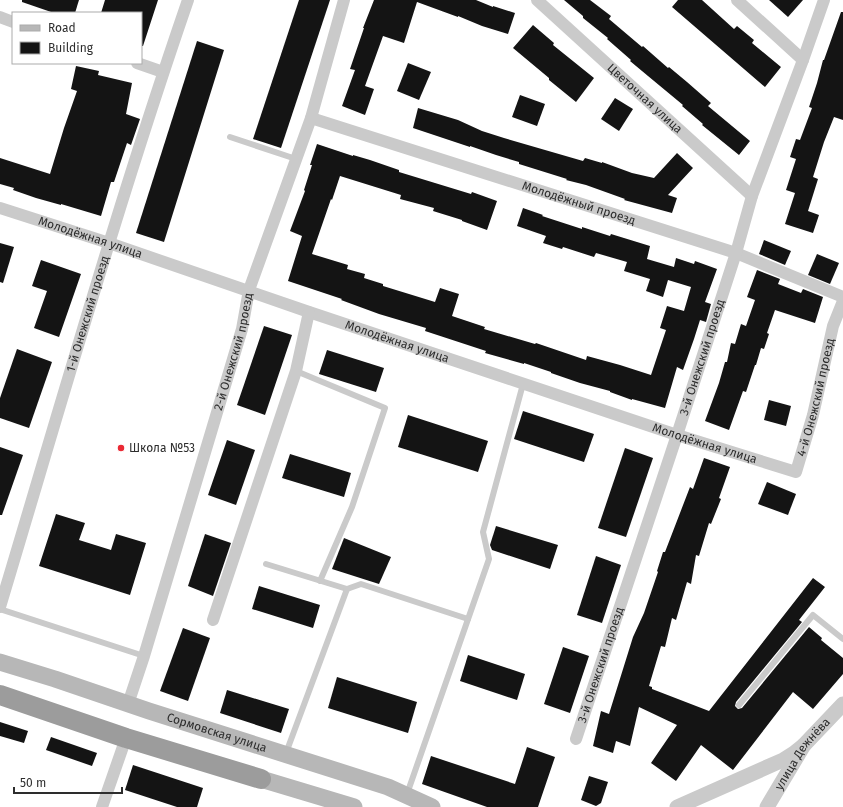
<svg xmlns="http://www.w3.org/2000/svg" width="843" height="807" font-family="'Fira Sans',sans-serif">
	<style>
		.building { fill: #141414 }
		.lines { fill: none; stroke-linecap: round; stroke-linejoin: round }
		.service { stroke: #cacaca; stroke-width: 6 }
		.minor { stroke: #cacaca; stroke-width: 12 }
		.tertiary { stroke: #cacaca; stroke-width: 15 }
		.secondary { stroke: #b7b7b7; stroke-width: 17 }
		.trunk { stroke: #9c9c9c; stroke-width: 20 }
		.poi-dot { fill: #ea2934; stroke: #fff; stroke-width: 1.5 }
		.labels { text-anchor: middle; dominant-baseline: central; stroke-width: 4; stroke-linejoin: round; paint-order: stroke }
		.street-label { font-size: 12px; fill: #2d2d2d; stroke: #fff }
		.poi-label { font-size: 12px; fill: #2d2d2d; stroke: #fff; text-anchor: start }
	</style>
	<rect width="100%" height="100%" fill="#fff"/>
	<g class="building">
		<polygon points="22,0 79,0 75,13 54,13 22,2"/>
		<polygon points="105,0 158,0 143,46 141,46 141,13 101,13"/>
		<polygon points="299,0 330,0 281,148 253,139"/>
		<polygon points="374,0 476,0 493,7 493,6 515,13 508,34 482,26 458,16 458,17 417,2 404,43 383,36 365,86 374,89 365,115 342,106 355,70 350,69 364,28 363,28"/>
		<polygon points="564,0 590,0 611,16 609,19 642,47 643,46 668,68 669,67 687,82 711,103 708,106 750,141 739,155 702,125 703,124 682,106 683,105 648,76 630,61 631,60 607,39 608,38 583,18 583,16"/>
		<polygon points="678,0 702,0 734,29 737,26 754,40 752,43 781,67 765,87 672,7"/>
		<polygon points="769,0 803,0 788,17"/>
		<polygon points="841,12 843,12 843,120 834,117 824,142 813,177 818,179 808,211 819,215 813,233 785,224 795,193 786,190 796,159 790,157 796,139 800,140 812,108 809,107 817,83 823,60 824,60"/>
		<polygon points="533,25 554,43 553,45 594,78 576,102 549,80 549,78 513,48"/>
		<polygon points="197,41 224,50 164,242 136,233"/>
		<polygon points="408,63 431,72 419,100 397,91"/>
		<polygon points="76,66 99,71 98,75 132,83 126,114 140,119 131,145 127,143 114,182 111,182 101,216 61,204 61,205 36,198 13,190 14,188 0,184 0,158 50,174 64,128 77,91 71,89"/>
		<polygon points="520,95 545,104 537,126 512,117"/>
		<polygon points="615,98 633,109 619,131 601,119"/>
		<polygon points="418,108 458,120 482,131 504,138 583,161 585,158 602,163 602,162 632,173 654,178 677,153 693,168 668,195 677,198 672,213 624,200 625,199 586,185 566,180 567,179 519,164 519,162 496,155 470,146 470,147 413,128"/>
		<polygon points="317,144 353,156 353,155 370,160 399,170 399,172 471,194 472,192 497,201 487,230 462,221 462,220 433,211 434,208 400,199 401,195 340,176 332,200 331,199 312,254 348,265 347,269 365,274 364,278 383,284 383,286 435,302 440,288 459,294 452,316 485,327 484,329 535,344 536,343 586,360 587,356 620,365 651,375 666,330 660,328 667,306 684,311 691,287 668,280 663,297 646,291 650,279 624,271 627,262 596,253 594,257 563,247 562,249 543,243 546,236 517,226 523,208 543,215 542,216 582,229 582,227 610,236 611,234 650,246 647,259 674,267 676,258 694,264 695,261 717,269 705,302 711,304 706,322 700,320 694,339 683,370 677,367 665,408 632,399 632,400 610,392 610,391 580,383 551,373 551,372 524,363 524,364 485,353 486,351 425,331 426,328 379,314 341,300 342,299 288,281 302,236 290,231 305,191 304,190 312,165 310,165"/>
		<polygon points="764,240 791,251 785,265 759,254"/>
		<polygon points="0,243 14,247 3,283 0,282"/>
		<polygon points="817,254 839,263 830,284 808,275"/>
		<polygon points="41,260 81,274 59,337 34,328 47,291 32,286"/>
		<polygon points="757,270 780,279 778,284 801,293 803,289 823,297 815,323 775,310 767,333 769,334 764,349 761,348 756,365 755,365 746,392 743,391 729,430 705,421 719,383 725,362 727,362 731,343 735,344 741,324 746,326 755,300 747,297"/>
		<polygon points="264,326 292,335 265,415 237,405"/>
		<polygon points="17,349 52,362 29,428 0,418 0,398"/>
		<polygon points="327,350 384,368 376,392 319,374"/>
		<polygon points="769,400 791,406 786,426 764,420"/>
		<polygon points="523,411 594,434 584,462 514,439"/>
		<polygon points="408,415 488,441 478,472 398,447"/>
		<polygon points="227,440 255,450 236,505 208,495"/>
		<polygon points="0,447 23,455 2,515 0,515"/>
		<polygon points="625,448 653,458 626,537 598,528"/>
		<polygon points="290,454 351,473 344,497 282,478"/>
		<polygon points="704,458 730,467 719,498 721,499 711,524 709,523 699,556 696,555 691,584 687,582 676,620 672,618 665,647 661,646 649,686 652,687 652,689 709,711 813,578 825,587 799,620 802,622 736,702 735,706 738,709 742,708 809,627 822,638 821,640 843,658 843,674 813,709 793,692 733,770 701,745 676,781 651,763 677,725 639,707 630,746 616,741 613,753 593,746 601,711 609,714 633,637 644,613 658,572 657,571 663,552 665,552 690,487 693,489"/>
		<polygon points="767,482 796,494 788,515 758,504"/>
		<polygon points="56,514 85,523 79,540 111,550 116,534 146,543 130,595 39,566"/>
		<polygon points="496,526 558,545 550,569 492,550 490,545"/>
		<polygon points="205,534 231,543 213,596 188,586"/>
		<polygon points="344,538 391,557 379,584 332,569"/>
		<polygon points="596,556 621,565 602,623 577,615"/>
		<polygon points="259,586 320,605 313,628 252,609"/>
		<polygon points="183,628 210,638 188,701 160,691"/>
		<polygon points="563,647 589,656 570,713 544,704"/>
		<polygon points="468,655 525,674 517,700 460,681"/>
		<polygon points="337,677 417,702 408,733 328,708"/>
		<polygon points="227,690 289,709 281,733 220,713"/>
		<polygon points="0,722 28,731 24,743 0,736"/>
		<polygon points="51,737 97,753 92,766 46,750"/>
		<polygon points="527,747 555,757 538,807 487,807 422,784 431,756 515,784"/>
		<polygon points="133,765 203,788 197,807 177,807 125,790"/>
		<polygon points="589,776 608,782 601,803 596,806 581,800"/>
	</g>
	<g class="lines">
		<g class="service">
			<polyline points="230,137 296,159"/>
			<polyline points="296,371 385,408 352,507 320,581"/>
			<polyline points="266,564 347,589 361,584 468,619"/>
			<polyline points="0,609 144,656"/>
			<polyline points="739,705 813,615 843,639"/>
			<polyline points="286,753 347,589"/>
			<polyline points="407,794 489,559 483,532 523,384"/>
		</g>
		<g class="minor">
			<path id="s1" d="M537 0 752 196"/>
			<polyline points="737,0 803,60"/>
			<polyline points="0,17 13,22"/>
			<polyline points="137,63 163,72"/>
			<path id="s2" d="M311 118 736 253 843 297"/>
			<path id="s3" d="M0 208 109 243 309 312 677 435 796 472 813 415 833 326 843 301"/>
			<path id="s4" d="M0 607C61 404 119 200 188 0"/>
			<polyline points="213,620 296,371 309,312"/>
			<path id="s5" d="M128 704 144 656 242 329 249 290 311 118 344 0"/>
			<path id="s6" d="M576 739 677 435 736 253 752 196 803 60 824 0"/>
			<polyline points="102,807 126,738"/>
		</g>
		<g class="tertiary">
			<polyline points="677,807 783,760 794,753 804,745"/>
			<path id="s7" d="M767 807 804 745 843 704"/>
		</g>
		<g class="secondary">
			<path id="s8" d="M0 662 55 679 149 711 388 787 432 807"/>
			<polyline points="261,779 354,807"/>
		</g>
		<polyline class="trunk" points="0,695 126,738 261,779"/>
	</g>
	<circle class="poi-dot" cx="121" cy="448" r="4"/>
	<g class="labels">
		<g class="street-label">
			<text stroke="none"><textPath href="#s1" startOffset="146">Цветочная улица</textPath></text>
			<text stroke="none"><textPath href="#s2" startOffset="281">Молодёжный проезд</textPath></text>
			<text stroke="none"><textPath href="#s3" startOffset="95">Молодёжная улица</textPath></text>
			<text stroke="none"><textPath href="#s4" startOffset="306">1-й Онежский проезд</textPath></text>
			<text stroke="none"><textPath href="#s3" startOffset="419">Молодёжная улица</textPath></text>
			<text stroke="none"><textPath href="#s5" startOffset="368">2-й Онежский проезд</textPath></text>
			<text stroke="none"><textPath href="#s6" startOffset="402">3-й Онежский проезд</textPath></text>
			<text stroke="none"><textPath href="#s3" startOffset="916">4-й Онежский проезд</textPath></text>
			<text stroke="none"><textPath href="#s3" startOffset="743">Молодёжная улица</textPath></text>
			<text stroke="none"><textPath href="#s6" startOffset="78">3-й Онежский проезд</textPath></text>
			<text stroke="none"><textPath href="#s8" startOffset="228">Сормовская улица</textPath></text>
			<text stroke="none"><textPath href="#s7" startOffset="64">улица Дежнёва</textPath></text>
		</g>
		<g class="poi-label">
			<text x="129" y="448">Школа №53</text>
		</g>
	</g>
	<rect x="12" y="12" width="130" height="52" fill="#ffffff" stroke="#ababab"/>
	<rect x="20" y="25" width="20" height="6" fill="#b7b7b7" stroke="#ababab"/>
	<text x="48" y="32" font-size="12" fill="#2d2d2d">Road</text>
	<rect x="20" y="42" width="20" height="12" fill="#141414" stroke="#ababab"/>
	<text x="48" y="52" font-size="12" fill="#2d2d2d">Building</text>
	<path d="M14 787v6h108v-6" fill="none" stroke="#2d2d2d" stroke-width="2"/>
	<text x="20" y="787" font-size="12" fill="#2d2d2d" stroke="#ffffff" stroke-width="3" paint-order="stroke">50 m</text>
</svg>
